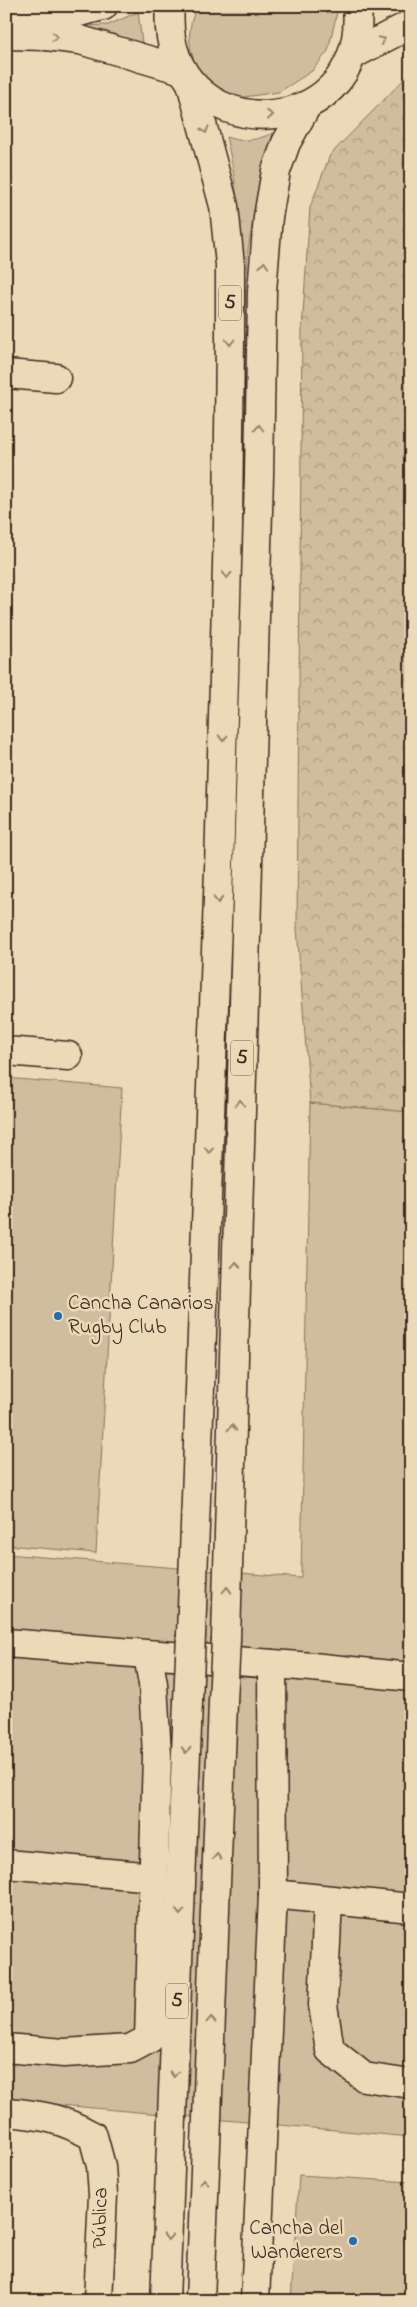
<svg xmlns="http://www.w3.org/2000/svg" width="417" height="2307" font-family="'Indie Flower',sans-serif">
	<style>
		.green { fill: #d0bd9e; stroke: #86745e }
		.forest { fill: url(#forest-crowns); stroke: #86745e }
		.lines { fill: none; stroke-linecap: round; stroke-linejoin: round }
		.minor-casing { stroke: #3b2a1e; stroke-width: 31 }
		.highway-casing { stroke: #3b2a1e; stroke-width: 31 }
		.minor { stroke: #ecd9b7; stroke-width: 28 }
		.highway { stroke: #ecd9b7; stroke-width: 28 }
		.highway-bridge-casing { stroke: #3b2a1e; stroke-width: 31; stroke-linecap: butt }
		.highway-bridge { stroke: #ecd9b7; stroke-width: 28 }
		.oneway { stroke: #94826a }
		.poi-dot { fill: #1f6fb2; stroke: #ecd9b7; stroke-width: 2 }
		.labels { text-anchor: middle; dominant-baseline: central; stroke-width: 5; stroke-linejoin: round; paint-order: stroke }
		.shield { fill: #ecd9b7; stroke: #705e4c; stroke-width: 1 }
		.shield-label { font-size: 20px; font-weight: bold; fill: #3b2a1e }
		.poi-label { font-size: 21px; fill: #3b2a1e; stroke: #ecd9b7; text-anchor: start }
		.street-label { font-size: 21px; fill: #3b2a1e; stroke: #ecd9b7 }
	</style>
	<defs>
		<pattern id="forest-crowns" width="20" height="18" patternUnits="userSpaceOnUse" patternTransform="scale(1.25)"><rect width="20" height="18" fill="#d0bd9e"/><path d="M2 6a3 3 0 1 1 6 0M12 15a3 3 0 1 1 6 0" fill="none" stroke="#aa9a80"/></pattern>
	</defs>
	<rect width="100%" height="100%" fill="#ecd9b7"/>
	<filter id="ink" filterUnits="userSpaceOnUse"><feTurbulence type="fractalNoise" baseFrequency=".02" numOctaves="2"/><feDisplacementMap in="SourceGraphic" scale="10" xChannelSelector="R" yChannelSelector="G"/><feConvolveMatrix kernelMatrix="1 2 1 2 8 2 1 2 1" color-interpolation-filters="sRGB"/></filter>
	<g filter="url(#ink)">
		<g class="green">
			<path d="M197 6H336L337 12 328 51 312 71 279 92 237 98 204 86C191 57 183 37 197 6Z"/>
			<polygon points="138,12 142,43 140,44 105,31 83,26 108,25"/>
			<path d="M273 133 254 215 248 250 242 362C240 288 245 210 226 137 243 143 257 140 273 133Z"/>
			<polygon points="6,1078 122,1088 96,1553 6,1545"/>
			<polygon points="310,1103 411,1112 411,2137 6,2100 6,1554 301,1578"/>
			<polygon points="299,2175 411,2182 411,2301 291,2301"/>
		</g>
		<polygon class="forest" points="411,72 411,1112 310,1103 297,928 302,330 310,207 330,155"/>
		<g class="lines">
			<defs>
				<g id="minor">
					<polyline points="6,374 56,378"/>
					<polyline points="6,1051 68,1056"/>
					<polyline points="6,1643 312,1667 411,1677"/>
					<polyline points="6,1864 154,1877"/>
					<polyline points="273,1894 411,1908"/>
					<polyline points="328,1901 323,2005 330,2050 364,2077 411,2084"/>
					<polyline points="6,2048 64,2053 130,2049 149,2039 157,1755 153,1684 148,1655"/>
					<path d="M6 2112C43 2115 60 2118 93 2136L101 2166 103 2195 98 2301"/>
					<polyline points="255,2301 273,1894 272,1664"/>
				</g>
				<g id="highway">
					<path d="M170 6C158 152 370 150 357 6"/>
					<polyline points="6,16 64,16 103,6"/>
					<polyline points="6,35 46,36 80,40 182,70"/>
					<polyline points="352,55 411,24"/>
					<polyline points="191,83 224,206 230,265 230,338 228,527 219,869 191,1635"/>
					<polyline points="226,1639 259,476 262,291 268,217 276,171 286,143 306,107"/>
					<polyline points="165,2301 188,1701"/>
					<polyline points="200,2301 223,1702"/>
				</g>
			</defs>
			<use href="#minor" class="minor-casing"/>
			<use href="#highway" class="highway-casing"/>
			<use href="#minor" class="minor"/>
			<use href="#highway" class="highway"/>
			<defs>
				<g id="highway-bridge">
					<polyline points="188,1701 191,1635"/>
					<polyline points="223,1702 226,1639"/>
				</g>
			</defs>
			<use href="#highway-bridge" class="highway-bridge-casing"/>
			<use href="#highway-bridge" class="highway-bridge"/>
		</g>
		<defs><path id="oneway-chevron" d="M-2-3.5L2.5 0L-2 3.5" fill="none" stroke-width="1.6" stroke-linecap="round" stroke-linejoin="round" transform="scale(1.25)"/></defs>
		<g class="oneway">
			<use href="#oneway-chevron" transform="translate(55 37) rotate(7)"/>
			<use href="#oneway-chevron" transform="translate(382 40) rotate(-28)"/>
			<use href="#oneway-chevron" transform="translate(270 115) rotate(-5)"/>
			<use href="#oneway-chevron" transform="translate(205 130) rotate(74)"/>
			<use href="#oneway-chevron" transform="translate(264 265) rotate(-86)"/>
			<use href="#oneway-chevron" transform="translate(230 342) rotate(90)"/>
			<use href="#oneway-chevron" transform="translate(259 428) rotate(-90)"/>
			<use href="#oneway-chevron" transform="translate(227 575) rotate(92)"/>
			<use href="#oneway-chevron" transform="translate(223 738) rotate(92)"/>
			<use href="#oneway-chevron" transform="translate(218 900) rotate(92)"/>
			<use href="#oneway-chevron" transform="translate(240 1103) rotate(-88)"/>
			<use href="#oneway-chevron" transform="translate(209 1150) rotate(92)"/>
			<use href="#oneway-chevron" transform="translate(236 1265) rotate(-88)"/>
			<use href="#oneway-chevron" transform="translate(232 1428) rotate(-88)"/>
			<use href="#oneway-chevron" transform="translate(227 1590) rotate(-88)"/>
			<use href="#oneway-chevron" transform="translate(186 1750) rotate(92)"/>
			<use href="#oneway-chevron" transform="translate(217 1857) rotate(-88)"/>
			<use href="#oneway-chevron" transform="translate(180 1912) rotate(92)"/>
			<use href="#oneway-chevron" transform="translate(211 2020) rotate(-88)"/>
			<use href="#oneway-chevron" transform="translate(174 2074) rotate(92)"/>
			<use href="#oneway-chevron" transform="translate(204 2182) rotate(-88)"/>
			<use href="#oneway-chevron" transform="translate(168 2237) rotate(92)"/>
		</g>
	</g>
	<g class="poi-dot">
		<circle cx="58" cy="1316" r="5"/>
		<circle cx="353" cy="2241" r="5"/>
	</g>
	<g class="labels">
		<g class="shield">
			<rect x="219" y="285.5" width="22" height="35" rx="4"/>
			<rect x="231" y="1040.5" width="22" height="35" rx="4"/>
			<rect x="166" y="1983.5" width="22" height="35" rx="4"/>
		</g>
		<g class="shield-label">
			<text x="230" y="303">5</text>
			<text x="242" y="1058">5</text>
			<text x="177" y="2001">5</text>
		</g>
		<g class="poi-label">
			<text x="68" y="1304">Cancha Canarios<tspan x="68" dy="24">Rugby Club</tspan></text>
			<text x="343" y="2229" text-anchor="end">Cancha del<tspan x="343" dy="24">Wanderers</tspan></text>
		</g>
		<g class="street-label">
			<text transform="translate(101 2218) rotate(-89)">Pública</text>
		</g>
	</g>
	<rect width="417" height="2307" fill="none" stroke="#ecd9b7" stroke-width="25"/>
	<rect x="12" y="12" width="392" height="2282" fill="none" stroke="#3b2a1e" stroke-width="2" filter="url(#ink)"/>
</svg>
